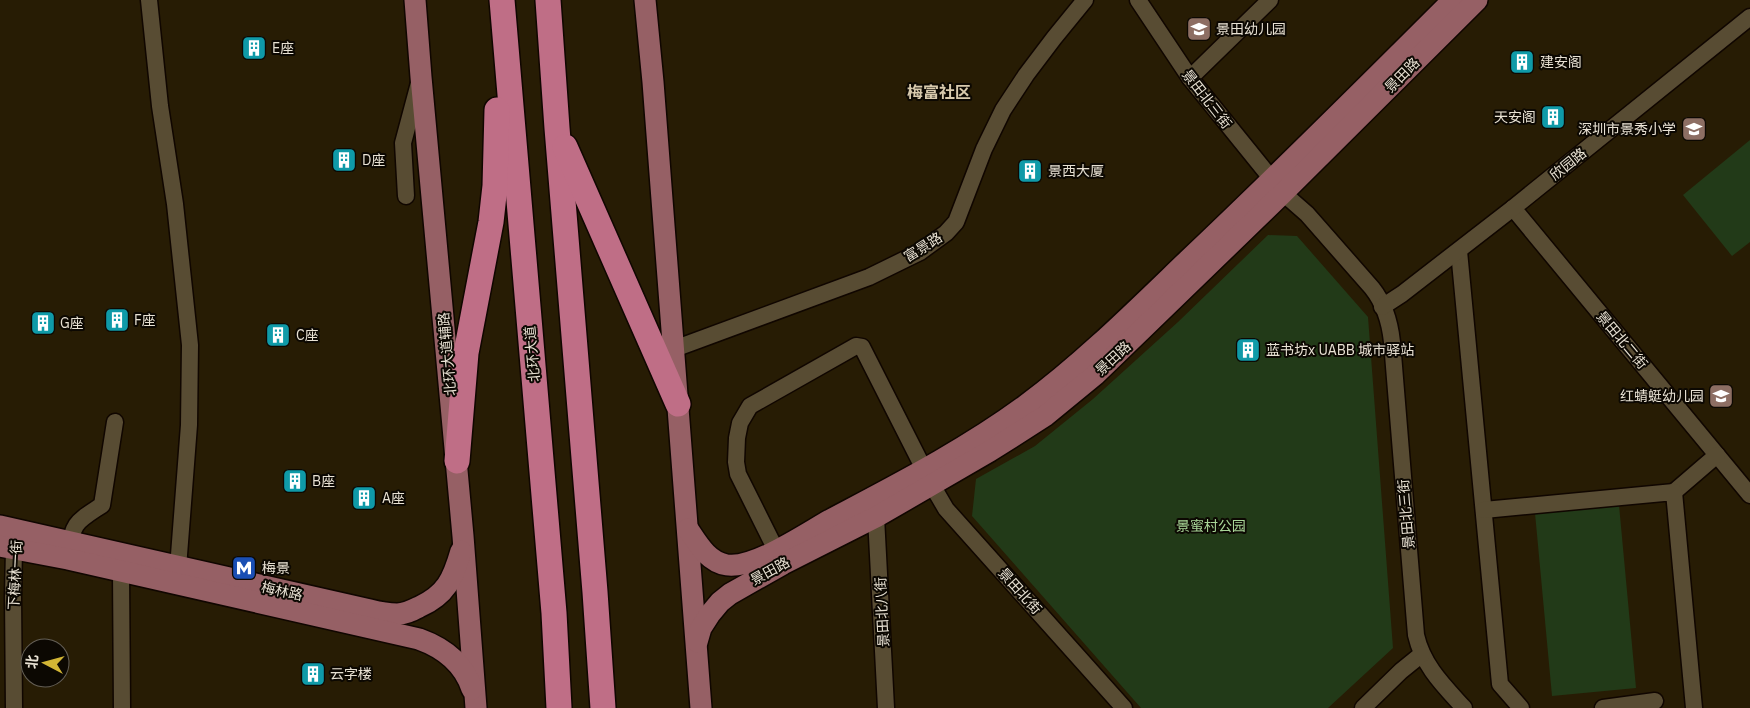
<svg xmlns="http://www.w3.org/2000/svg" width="1750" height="708" font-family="'IBM Plex Sans','Noto Sans SC',sans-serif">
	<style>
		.green { fill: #223a18 }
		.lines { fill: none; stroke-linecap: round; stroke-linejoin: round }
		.minor-casing { stroke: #100600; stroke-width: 19 }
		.major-casing { stroke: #100600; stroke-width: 24 }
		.highway-casing { stroke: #100600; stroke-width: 28 }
		.minor { stroke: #584c33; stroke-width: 16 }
		.major { stroke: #966065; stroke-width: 21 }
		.highway { stroke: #bf6e86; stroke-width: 25 }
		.labels { text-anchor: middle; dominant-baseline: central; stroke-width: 4; stroke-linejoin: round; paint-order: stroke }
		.poi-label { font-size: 14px; fill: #e8e1d3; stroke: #0c0802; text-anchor: start }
		.street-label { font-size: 14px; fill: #e8e1d3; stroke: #0c0802 }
		.park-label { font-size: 14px; fill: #a9d698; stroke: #0c0802 }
		.quarter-label { font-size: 16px; font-weight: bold; fill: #d8caad; stroke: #0c0802 }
	</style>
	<rect width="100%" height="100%" fill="#271c04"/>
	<g class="green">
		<polygon points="1750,140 1750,242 1732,256 1683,195"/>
		<polygon points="1268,235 1297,236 1368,317 1393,648 1328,708 1141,708 972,516 976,479 1035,446 1093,399 1178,322"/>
		<polygon points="1619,505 1636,688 1552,696 1535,513"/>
	</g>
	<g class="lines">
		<defs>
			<g id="minor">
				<polyline points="149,0 160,106 175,204 190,345 189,425 178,568"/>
				<polyline points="1138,0 1190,78 1279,188"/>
				<polyline points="1190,78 1270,0"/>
				<path d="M1283 193 1307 214 1372 288C1384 303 1390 323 1392 342L1416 635C1423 666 1444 686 1464 708"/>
				<polyline points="406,196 403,143 419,83"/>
				<polyline points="1513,208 1750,495"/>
				<polyline points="1459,251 1500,684 1521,708"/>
				<polyline points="1382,307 1402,294 1513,208 1750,17"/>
				<polyline points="674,349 869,277 920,252 946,233 956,222 984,149 1003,110 1026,75 1054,38 1085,0"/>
				<polyline points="1674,492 1717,455"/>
				<polyline points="1484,510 1674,492 1694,708"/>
				<polyline points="876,517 886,708"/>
				<path d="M69 552C72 522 78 521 102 505L115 422"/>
				<polyline points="781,560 738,474 736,462 737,438 740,423 750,406 856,346 862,347 932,485 946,509 1124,708"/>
				<polyline points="121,572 122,708"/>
				<polyline points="14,708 13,597 14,548 17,538"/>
				<polyline points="1363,708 1401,671 1422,654"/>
				<polyline points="1603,708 1655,701"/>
			</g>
			<g id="major">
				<polyline points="415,0 421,77 463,536 476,708"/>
				<polyline points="645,0 653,82 701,708"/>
				<path d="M0 526 370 610C378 612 388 614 397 614 405 614 411 611 419 607 446 595 453 579 461 551"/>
				<path d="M688 529C698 544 708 562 727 565 754 569 805 534 830 520 896 485 965 450 1026 405 1084 362 1136 310 1188 260 1278 175 1366 87 1453 0"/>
				<path d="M0 546 68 559 419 639C444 648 464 664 472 689"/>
				<polyline points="697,642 701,628 710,614 720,602 730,594 783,564 876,517 990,451 1045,416 1095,375 1283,193 1477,0"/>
			</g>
			<g id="highway">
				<polyline points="502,0 554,613 559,708"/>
				<polyline points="548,0 557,128 595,592 603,708"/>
				<polyline points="565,147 678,404"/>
				<polyline points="457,461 466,353 491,222 495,186 497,110"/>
			</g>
		</defs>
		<use href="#minor" class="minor-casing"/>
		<use href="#major" class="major-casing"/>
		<use href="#highway" class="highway-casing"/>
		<use href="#minor" class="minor"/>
		<use href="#major" class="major"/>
		<use href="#highway" class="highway"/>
	</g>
	<defs>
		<symbol id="school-square" viewBox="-11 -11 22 22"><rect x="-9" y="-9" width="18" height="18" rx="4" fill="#8d6e63" stroke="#0c0802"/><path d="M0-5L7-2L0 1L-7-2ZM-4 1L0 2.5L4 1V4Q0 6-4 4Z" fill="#fff"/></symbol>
		<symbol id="building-square" viewBox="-11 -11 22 22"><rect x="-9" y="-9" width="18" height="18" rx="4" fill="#0f9aa8" stroke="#0c0802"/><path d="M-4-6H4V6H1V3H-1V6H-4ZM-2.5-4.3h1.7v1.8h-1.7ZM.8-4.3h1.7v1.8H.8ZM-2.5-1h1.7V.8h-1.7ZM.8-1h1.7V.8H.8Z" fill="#fff"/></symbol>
		<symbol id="metro-square" viewBox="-11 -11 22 22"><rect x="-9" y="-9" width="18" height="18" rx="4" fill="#1a4fb4" stroke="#0c0802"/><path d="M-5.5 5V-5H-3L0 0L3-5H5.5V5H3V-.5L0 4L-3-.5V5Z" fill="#fff"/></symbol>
	</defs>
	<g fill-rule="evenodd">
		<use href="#school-square" x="1185" y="15" width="28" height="28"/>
		<use href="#building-square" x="240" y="34" width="28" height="28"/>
		<use href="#building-square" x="1508" y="48" width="28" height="28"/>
		<use href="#building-square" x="1539" y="103" width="28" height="28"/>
		<use href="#school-square" x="1680" y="115" width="28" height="28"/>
		<use href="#building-square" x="330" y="146" width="28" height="28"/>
		<use href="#building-square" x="1016" y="157" width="28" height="28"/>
		<use href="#building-square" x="103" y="306" width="28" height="28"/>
		<use href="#building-square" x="29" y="309" width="28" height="28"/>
		<use href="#building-square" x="264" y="321" width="28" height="28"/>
		<use href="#building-square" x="1234" y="336" width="28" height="28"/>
		<use href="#school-square" x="1707" y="382" width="28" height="28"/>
		<use href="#building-square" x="281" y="467" width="28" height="28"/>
		<use href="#building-square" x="350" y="484" width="28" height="28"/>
		<use href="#metro-square" x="230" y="554" width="28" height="28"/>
		<use href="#building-square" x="299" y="660" width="28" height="28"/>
	</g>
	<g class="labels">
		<g class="poi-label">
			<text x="1216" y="29">景田幼儿园</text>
			<text x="272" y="48">E座</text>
			<text x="1540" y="62">建安阁</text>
			<text x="1536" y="117" text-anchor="end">天安阁</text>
			<text x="1676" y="129" text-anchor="end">深圳市景秀小学</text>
			<text x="362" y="160">D座</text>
			<text x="1048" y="171">景西大厦</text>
			<text x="134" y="320">F座</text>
			<text x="60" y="323">G座</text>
			<text x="296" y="335">C座</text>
			<text x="1266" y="350">蓝书坊x UABB 城市驿站</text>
			<text x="1704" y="396" text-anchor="end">红蜻蜓幼儿园</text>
			<text x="312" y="481">B座</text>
			<text x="382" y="498">A座</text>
			<text x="262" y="568">梅景</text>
			<text x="330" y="674">云字楼</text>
		</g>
		<g class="street-label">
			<text transform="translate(1402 75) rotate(-45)">景田路</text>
			<text transform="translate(1207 99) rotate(52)">景田北三街</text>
			<text transform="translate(1568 164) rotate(-39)">欣园路</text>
			<text transform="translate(923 247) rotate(-32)">富景路</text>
			<text transform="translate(1622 340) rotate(50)">景田北二街</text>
			<text transform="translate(447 354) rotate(-95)">北环大道辅路</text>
			<text transform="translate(532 354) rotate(-95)">北环大道</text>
			<text transform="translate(1113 358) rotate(-43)">景田路</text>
			<text transform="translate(1406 514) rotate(-95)">景田北三街</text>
			<text transform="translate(770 571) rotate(-29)">景田路</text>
			<text transform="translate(15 575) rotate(-87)">下梅林一街</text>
			<text transform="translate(282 591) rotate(12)">梅林路</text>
			<text transform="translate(1020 591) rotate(48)">景田北街</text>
			<text transform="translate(882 612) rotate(-93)">景田北八街</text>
		</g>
		<g class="park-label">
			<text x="1211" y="526">景蜜村公园</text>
		</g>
		<g class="quarter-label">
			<text x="939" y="92">梅富社区</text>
		</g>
	</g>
	<g transform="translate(45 663) rotate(276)"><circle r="24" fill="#0c0802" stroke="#645f56"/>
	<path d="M0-4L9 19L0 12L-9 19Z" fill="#d3b635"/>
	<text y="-8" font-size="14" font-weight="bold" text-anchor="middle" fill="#e8e1d3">北</text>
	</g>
</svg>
